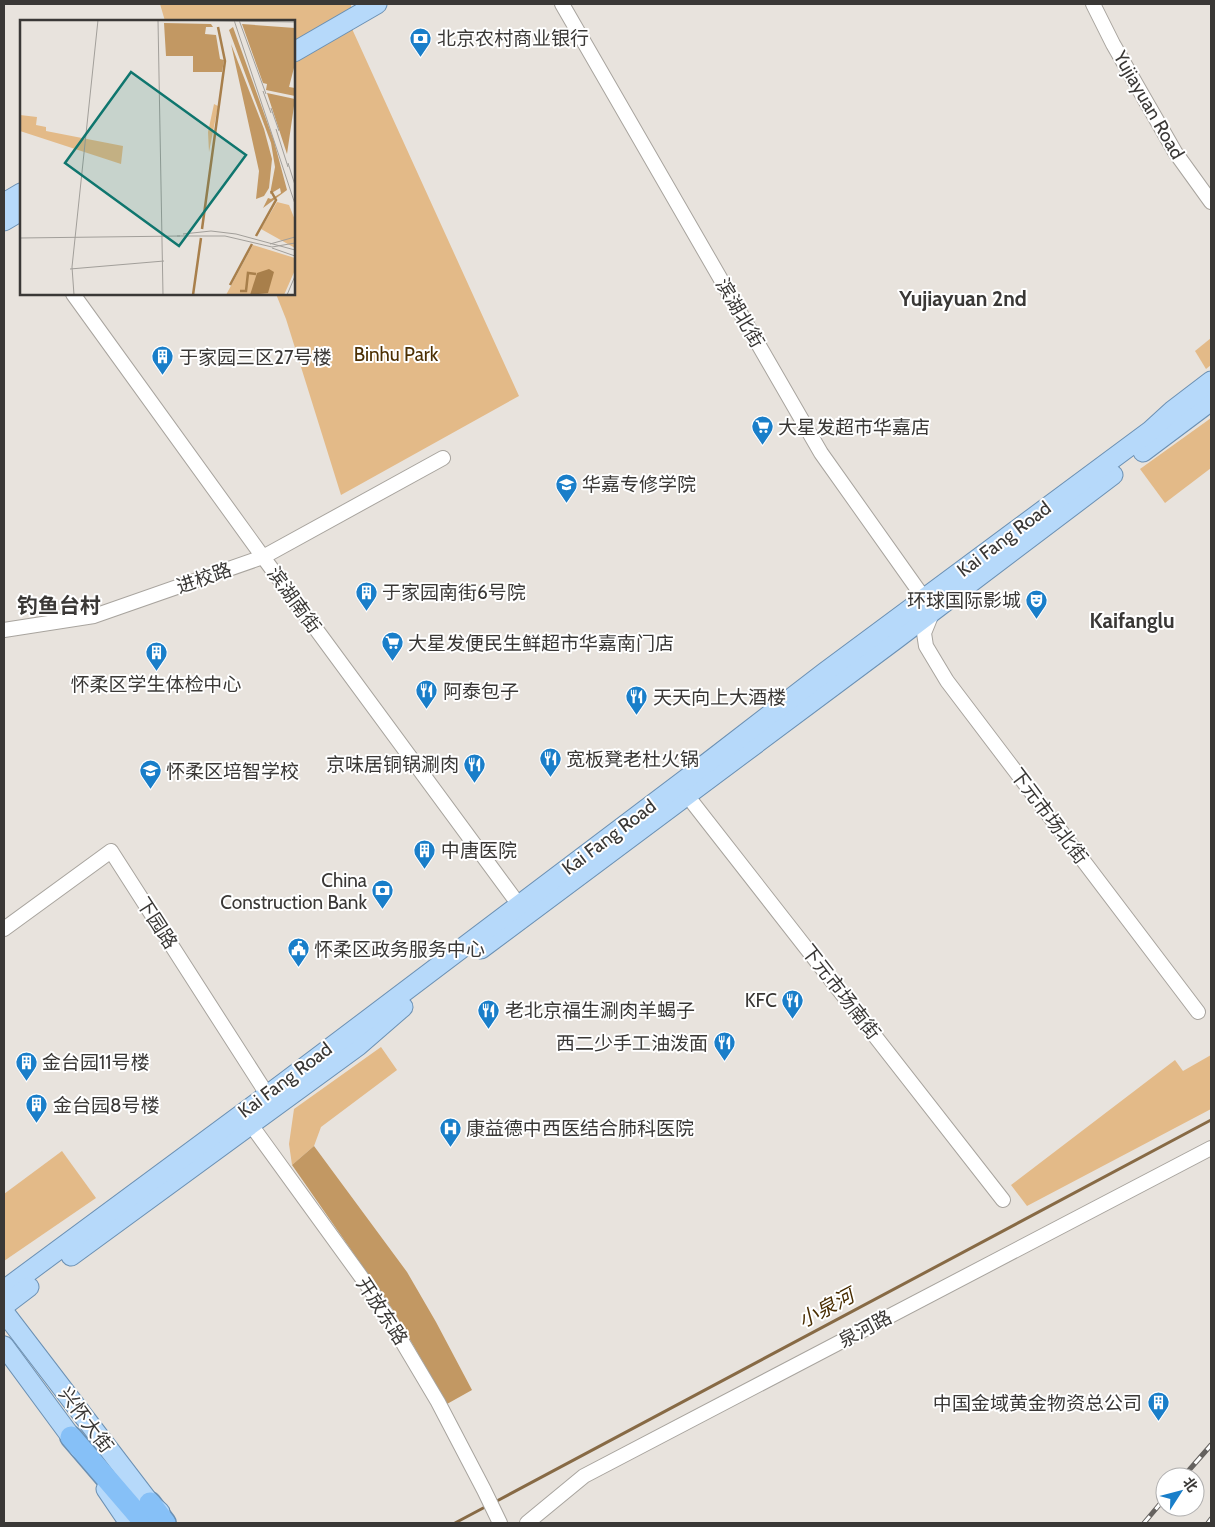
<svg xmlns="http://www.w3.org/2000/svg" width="1215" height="1527" font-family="Cabin,'Noto Sans SC',sans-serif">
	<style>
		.green { fill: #e3ba88 }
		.forest { fill: #c29863 }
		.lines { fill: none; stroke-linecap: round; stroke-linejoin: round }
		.stream { stroke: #876a45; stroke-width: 3 }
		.minor-casing { stroke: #a8a49e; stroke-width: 16 }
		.major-casing { stroke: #6b90b3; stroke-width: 21 }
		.highway-casing { stroke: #6b90b3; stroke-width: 24 }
		.minor { stroke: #fff; stroke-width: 14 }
		.major { stroke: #b6d9fa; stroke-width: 19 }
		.highway { stroke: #86c0f7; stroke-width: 21 }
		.rail-casing { stroke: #65625f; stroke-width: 5 }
		.rail { stroke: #fff; stroke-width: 3; stroke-dasharray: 9; stroke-linecap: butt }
		.labels { text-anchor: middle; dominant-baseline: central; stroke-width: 4; stroke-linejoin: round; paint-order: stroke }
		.poi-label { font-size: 19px; fill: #3a3836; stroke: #fff; text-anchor: start }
		.street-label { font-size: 19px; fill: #3a3836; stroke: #fff }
		.park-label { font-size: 19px; fill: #4c2f02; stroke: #fff }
		.water-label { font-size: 20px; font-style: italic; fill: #492d00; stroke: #fff }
		.quarter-label { font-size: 21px; font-weight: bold; fill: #3a3836; stroke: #fff }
		.inset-river { fill: none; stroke: #a87f4b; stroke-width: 2.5 }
		.inset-road { fill: none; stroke: #a29f9a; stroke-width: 1 }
		.view { fill: #0f766e; fill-opacity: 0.15; stroke: #0f766e; stroke-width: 2.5 }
		.inset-edge { fill: none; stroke: #3a3836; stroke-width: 2.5 }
	</style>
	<rect width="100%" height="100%" fill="#e8e3dd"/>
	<g class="green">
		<polygon points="160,4 351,4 353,31 519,396 341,495 286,319 276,294 294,294 294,21 165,21"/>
		<polygon points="1211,338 1211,365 1206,369 1195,351"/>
		<polygon points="1211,418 1211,468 1165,503 1140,469"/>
		<polygon points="381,1047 397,1070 321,1127 314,1146 292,1165 289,1144 294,1109"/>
		<polygon points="1211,1055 1211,1109 1027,1206 1011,1185 1175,1060 1183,1071"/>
		<polygon points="62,1151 96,1198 4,1261 4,1194"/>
	</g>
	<polygon class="forest" points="314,1146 407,1272 436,1322 472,1390 447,1404 393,1310 292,1165"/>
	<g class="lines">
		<g class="stream">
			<polyline points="495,1502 1211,1120"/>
			<polyline points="455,1523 487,1506"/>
		</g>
		<defs>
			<g id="minor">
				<polyline points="562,4 821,453 933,611 924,633 926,646 947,681 1198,1012"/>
				<polyline points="1093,4 1113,44 1175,152 1211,202"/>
				<polyline points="73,294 263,557 519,905"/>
				<polyline points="4,630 94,616 263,557 443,458"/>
				<polyline points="682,789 1003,1200"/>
				<polyline points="4,929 111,851 272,1102"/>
				<polyline points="246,1118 375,1296 438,1402 484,1490 500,1523"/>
				<polyline points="527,1523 584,1476 1211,1148"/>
			</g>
			<g id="major">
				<polyline points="294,52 377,4"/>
				<polyline points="4,203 21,193"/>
				<polyline points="4,221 21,211"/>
				<polyline points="1143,452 1211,401"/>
				<polyline points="481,949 895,640 1113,475"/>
				<polyline points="71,1256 358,1046 403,1007"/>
				<polyline points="4,1290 285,1082 707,763 825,672 1150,431 1173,410 1211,381"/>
				<polyline points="4,1306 29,1287"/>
				<polyline points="4,1312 150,1503 160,1512"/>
				<polyline points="4,1346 80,1449"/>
				<polyline points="106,1489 129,1523"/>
			</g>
			<g id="highway">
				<polyline points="71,1437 145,1523"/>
				<polyline points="150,1503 165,1523"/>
			</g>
		</defs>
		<use href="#minor" class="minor-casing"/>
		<use href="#major" class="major-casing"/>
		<use href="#highway" class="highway-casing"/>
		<use href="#minor" class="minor"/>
		<use href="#major" class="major"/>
		<use href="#highway" class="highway"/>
		<defs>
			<g id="rail">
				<polyline points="1183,1477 1211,1445"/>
				<polyline points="1144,1523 1165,1498"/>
				<polyline points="1208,1523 1211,1519"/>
			</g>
		</defs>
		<use href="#rail" class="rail-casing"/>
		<use href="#rail" class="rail"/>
	</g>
	<defs>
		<symbol id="bank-pin" viewBox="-11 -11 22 30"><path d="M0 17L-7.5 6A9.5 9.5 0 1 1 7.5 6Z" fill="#197ec9" stroke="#fff"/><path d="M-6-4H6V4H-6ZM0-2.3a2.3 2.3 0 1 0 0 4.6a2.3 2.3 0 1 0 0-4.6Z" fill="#fff"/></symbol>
		<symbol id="building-pin" viewBox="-11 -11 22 30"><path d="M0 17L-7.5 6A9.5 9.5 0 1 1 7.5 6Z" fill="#197ec9" stroke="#fff"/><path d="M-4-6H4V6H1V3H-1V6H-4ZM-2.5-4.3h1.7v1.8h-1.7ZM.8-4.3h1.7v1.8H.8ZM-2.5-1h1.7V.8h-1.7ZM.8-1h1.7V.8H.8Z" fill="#fff"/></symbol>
		<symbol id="supermarket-pin" viewBox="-11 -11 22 30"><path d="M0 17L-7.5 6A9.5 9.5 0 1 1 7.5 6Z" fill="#197ec9" stroke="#fff"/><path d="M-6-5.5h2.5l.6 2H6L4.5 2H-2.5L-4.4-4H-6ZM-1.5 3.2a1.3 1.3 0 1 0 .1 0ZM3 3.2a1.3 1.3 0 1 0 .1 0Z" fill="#fff"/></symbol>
		<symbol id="university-pin" viewBox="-11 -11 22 30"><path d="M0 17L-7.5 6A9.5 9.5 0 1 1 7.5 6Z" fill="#197ec9" stroke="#fff"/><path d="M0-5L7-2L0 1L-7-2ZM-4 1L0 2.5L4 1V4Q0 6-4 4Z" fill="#fff"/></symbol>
		<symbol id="theatre-pin" viewBox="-11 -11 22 30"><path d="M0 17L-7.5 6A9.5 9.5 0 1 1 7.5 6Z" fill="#197ec9" stroke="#fff"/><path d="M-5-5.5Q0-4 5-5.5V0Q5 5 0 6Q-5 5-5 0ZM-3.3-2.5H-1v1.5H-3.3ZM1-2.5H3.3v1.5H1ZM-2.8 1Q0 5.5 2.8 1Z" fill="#fff"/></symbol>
		<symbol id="restaurant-pin" viewBox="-11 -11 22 30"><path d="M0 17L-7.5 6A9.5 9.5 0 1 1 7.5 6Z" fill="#197ec9" stroke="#fff"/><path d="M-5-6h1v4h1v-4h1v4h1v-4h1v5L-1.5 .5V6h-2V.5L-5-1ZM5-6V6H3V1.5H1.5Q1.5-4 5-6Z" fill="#fff"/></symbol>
		<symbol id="school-pin" viewBox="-11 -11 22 30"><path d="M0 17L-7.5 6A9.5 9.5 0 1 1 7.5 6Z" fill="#197ec9" stroke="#fff"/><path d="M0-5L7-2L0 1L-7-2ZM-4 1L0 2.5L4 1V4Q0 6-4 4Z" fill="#fff"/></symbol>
		<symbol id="civic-pin" viewBox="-11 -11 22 30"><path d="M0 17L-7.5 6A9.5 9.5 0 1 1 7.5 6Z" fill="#197ec9" stroke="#fff"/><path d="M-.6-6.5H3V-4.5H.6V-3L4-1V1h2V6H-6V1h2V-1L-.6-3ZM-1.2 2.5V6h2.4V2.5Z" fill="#fff"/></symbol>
		<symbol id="hospital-pin" viewBox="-11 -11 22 30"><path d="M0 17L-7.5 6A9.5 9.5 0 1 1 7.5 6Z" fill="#197ec9" stroke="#fff"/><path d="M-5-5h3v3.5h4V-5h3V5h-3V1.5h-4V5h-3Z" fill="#fff"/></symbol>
	</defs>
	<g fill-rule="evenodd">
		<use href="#bank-pin" x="408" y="26" width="25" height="34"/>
		<use href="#building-pin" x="150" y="344" width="25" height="34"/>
		<use href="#supermarket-pin" x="750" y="414" width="25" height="34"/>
		<use href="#university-pin" x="554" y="472" width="25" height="34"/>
		<use href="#building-pin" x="354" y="580" width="25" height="34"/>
		<use href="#theatre-pin" x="1024" y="588" width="25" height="34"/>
		<use href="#supermarket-pin" x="380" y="630" width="25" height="34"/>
		<use href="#building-pin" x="144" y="640" width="25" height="34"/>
		<use href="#restaurant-pin" x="414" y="678" width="25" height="34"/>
		<use href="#restaurant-pin" x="624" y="684" width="25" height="34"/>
		<use href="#restaurant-pin" x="538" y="746" width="25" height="34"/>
		<use href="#restaurant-pin" x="462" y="752" width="25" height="34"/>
		<use href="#school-pin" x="138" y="758" width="25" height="34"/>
		<use href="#building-pin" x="412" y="838" width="25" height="34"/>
		<use href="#bank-pin" x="370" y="878" width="25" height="34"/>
		<use href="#civic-pin" x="286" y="936" width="25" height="34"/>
		<use href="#restaurant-pin" x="780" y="988" width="25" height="34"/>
		<use href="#restaurant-pin" x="476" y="998" width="25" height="34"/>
		<use href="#restaurant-pin" x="712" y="1030" width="25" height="34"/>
		<use href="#building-pin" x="14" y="1050" width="25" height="34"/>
		<use href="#building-pin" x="24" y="1092" width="25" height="34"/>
		<use href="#hospital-pin" x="438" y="1116" width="25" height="34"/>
		<use href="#building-pin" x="1146" y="1390" width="25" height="34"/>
	</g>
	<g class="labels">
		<g class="poi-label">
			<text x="437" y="38">北京农村商业银行</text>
			<text x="179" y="357">于家园三区27号楼</text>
			<text x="778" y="427">大星发超市华嘉店</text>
			<text x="582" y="484">华嘉专修学院</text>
			<text x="382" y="592">于家园南街6号院</text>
			<text x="1021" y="600" text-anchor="end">环球国际影城</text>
			<text x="408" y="643">大星发便民生鲜超市华嘉南门店</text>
			<text x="156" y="684" text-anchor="middle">怀柔区学生体检中心</text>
			<text x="443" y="691">阿泰包子</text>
			<text x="653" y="697">天天向上大酒楼</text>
			<text x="566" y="759">宽板凳老杜火锅</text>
			<text x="459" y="764" text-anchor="end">京味居铜锅涮肉</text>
			<text x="166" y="771">怀柔区培智学校</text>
			<text x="441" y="850">中唐医院</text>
			<text x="367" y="880" text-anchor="end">China<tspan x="367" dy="22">Construction Bank</tspan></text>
			<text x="314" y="949">怀柔区政务服务中心</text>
			<text x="777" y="1000" text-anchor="end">KFC</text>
			<text x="505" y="1010">老北京福生涮肉羊蝎子</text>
			<text x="708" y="1043" text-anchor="end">西二少手工油泼面</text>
			<text x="42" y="1062">金台园11号楼</text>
			<text x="53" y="1105">金台园8号楼</text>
			<text x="466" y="1128">康益德中西医结合肺科医院</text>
			<text x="1142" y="1403" text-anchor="end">中国金域黄金物资总公司</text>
		</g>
		<g class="street-label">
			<text transform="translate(1149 105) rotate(60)">Yujiayuan Road</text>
			<text transform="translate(740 313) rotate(60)">滨湖北街</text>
			<text transform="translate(1004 539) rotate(-37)">Kai Fang Road</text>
			<text transform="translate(204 578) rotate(-19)">进校路</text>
			<text transform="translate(294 600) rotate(54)">滨湖南街</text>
			<text transform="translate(1049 816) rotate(53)">下元市场北街</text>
			<text transform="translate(609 837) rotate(-37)">Kai Fang Road</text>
			<text transform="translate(157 923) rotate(57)">下园路</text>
			<text transform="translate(841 992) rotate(52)">下元市场南街</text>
			<text transform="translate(285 1080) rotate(-37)">Kai Fang Road</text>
			<text transform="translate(382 1311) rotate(57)">开放东路</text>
			<text transform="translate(865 1329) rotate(-28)">泉河路</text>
			<text transform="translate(86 1420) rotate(53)">兴怀大街</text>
		</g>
		<g class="park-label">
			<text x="396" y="354">Binhu Park</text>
		</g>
		<g class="water-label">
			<text transform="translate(826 1308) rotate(-28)">小泉河</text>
		</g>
		<g class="quarter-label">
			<text x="963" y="298">Yujiayuan 2nd</text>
			<text x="59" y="605">钓鱼台村</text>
			<text x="1132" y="620">Kaifanglu</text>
		</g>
	</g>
	<g transform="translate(20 20)">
		<rect width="275" height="275" fill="#e8e3dd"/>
		<path d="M194 84 198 86 189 132 188 112ZM0 95 17 97 16 105 26 107V111L103 126 101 144 0 111ZM257 182 269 185 275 200V228L241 209ZM233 225 275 238V250L264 275H206Z" fill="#e3ba88"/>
		<path d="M144 3 191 4 193 7H186L185 14 196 15 200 39 204 40 202 52H173V36H146ZM222 4 275 8V44L269 67 275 68V76L246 70 247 64 243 63ZM213 7 254 121 267 170 243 188 248 178 251 179 261 173 260 168 250 174 255 147 251 123 209 10ZM211 24 244 109 252 139 249 168 244 176 236 179 239 151ZM247 73 275 79 267 134Z" fill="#c29863"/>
		<path d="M249 249 254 252 248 273 230 275 237 253Z" fill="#a87f4b"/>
		<path class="inset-river" d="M182 209 205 41 198 7M236 216 256 180 251 171M210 265 232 224M220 271H226L228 253 236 254M173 275 181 218"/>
		<path class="inset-road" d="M138 0 143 275M145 0 275 2M214 0 275 184M219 0 246 74M243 71 251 93M251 88 259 111M256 109 268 147M268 143 275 165M163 214 191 211 216 214 275 230M157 216H205L252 227 275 223M0 218 160 216M250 224 275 217M252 228 275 236M50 249 144 241M54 275 52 247 78 0M267 275 275 256"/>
		<path class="view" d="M111 52 226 135 159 226 45 143Z"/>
		<rect width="275" height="275" class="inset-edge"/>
	</g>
	<rect width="1215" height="1527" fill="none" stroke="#3a3836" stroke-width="10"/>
	<g transform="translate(1180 1492) rotate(54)"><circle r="24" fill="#ffffff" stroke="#b0afaf"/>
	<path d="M0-4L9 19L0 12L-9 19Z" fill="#197ec9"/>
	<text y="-8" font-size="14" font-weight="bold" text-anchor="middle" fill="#3a3836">北</text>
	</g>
</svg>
